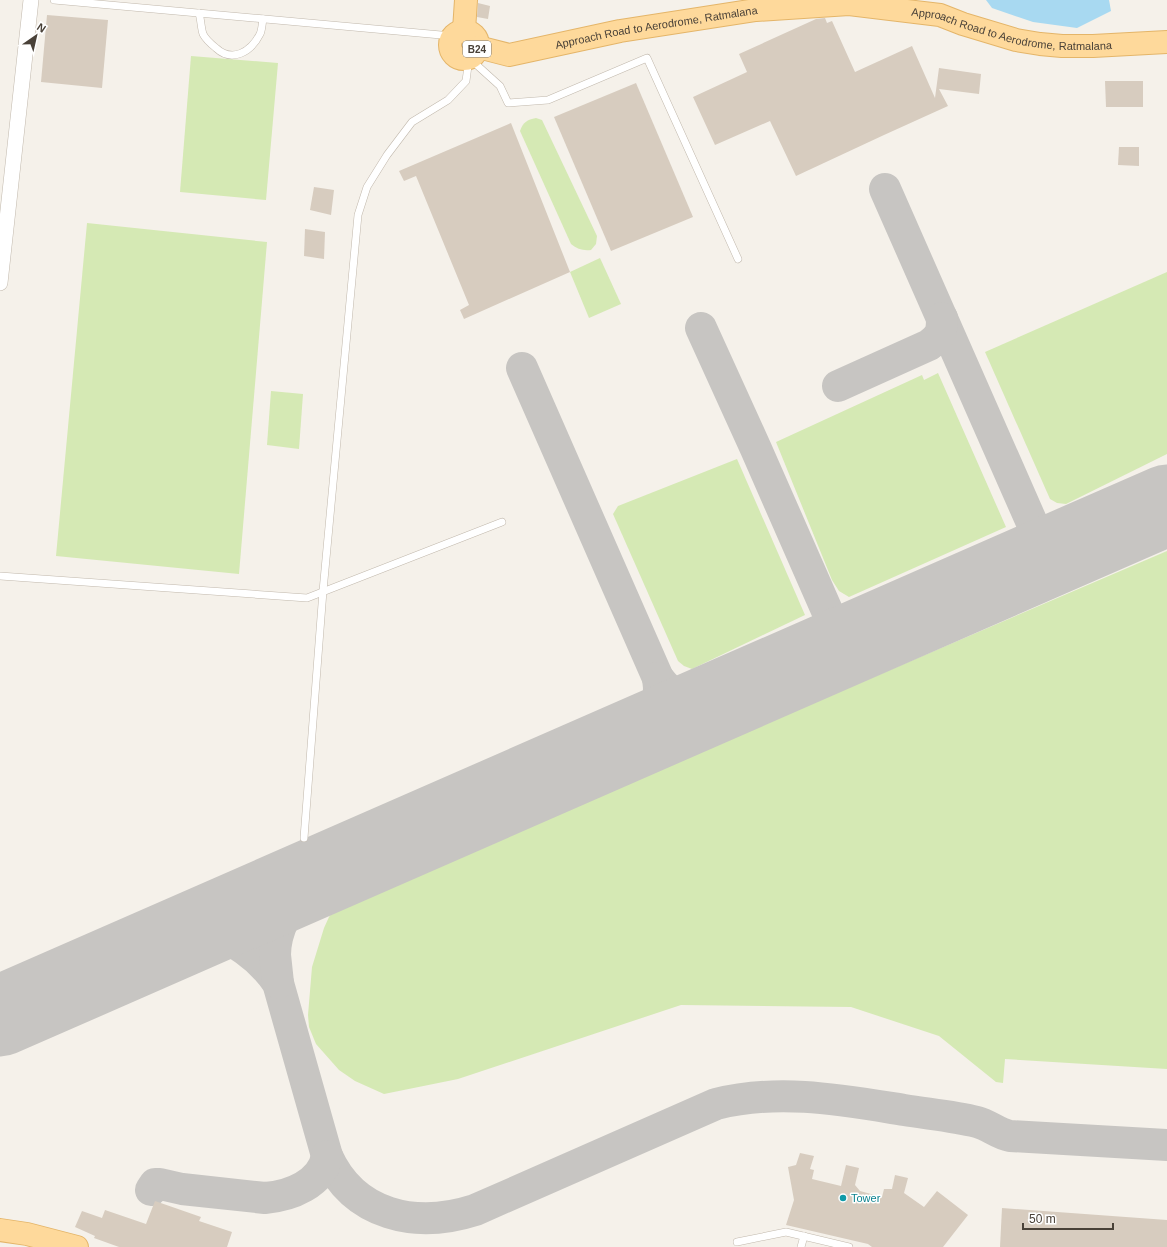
<svg xmlns="http://www.w3.org/2000/svg" width="1167" height="1247" font-family="Arial,sans-serif">
	<style>
		.green { fill: #d5e9b4 }
		.water { fill: #a8d9f1 }
		.lines { fill: none; stroke-linecap: round; stroke-linejoin: round }
		.taxiway { stroke: #c7c5c2; stroke-width: 32 }
		.runway { stroke: #c7c5c2; stroke-width: 81 }
		.building { fill: #d7ccbf }
		.service-casing { stroke: #c1b8ac; stroke-width: 8 }
		.minor-casing { stroke: #c1b8ac; stroke-width: 16 }
		.primary-casing { stroke: #e4b569; stroke-width: 24 }
		.service { stroke: #fff; stroke-width: 7 }
		.minor { stroke: #fff; stroke-width: 15 }
		.primary { stroke: #fed99b; stroke-width: 22 }
		.culture-dot { fill: #0f9aa8; stroke: #fff; stroke-width: 1.5 }
		.labels { text-anchor: middle; dominant-baseline: central; stroke-width: 3; stroke-linejoin: round; paint-order: stroke }
		.shield { fill: #fff; stroke: #807a74; stroke-width: 1 }
		.shield-label { font-size: 10px; font-weight: bold; fill: #494138 }
		.street-label { font-size: 11px; fill: #494138; stroke: #fff }
		.culture-label { font-size: 11px; fill: #0d838f; stroke: #fff; text-anchor: start }
	</style>
	<rect width="100%" height="100%" fill="#f5f1ea"/>
	<g class="green">
		<polygon points="191,56 278,63 266,200 180,192"/>
		<path d="M536 118 542 120 597 236 596 244 591 250C583 251 577 249 571 244L520 131C523 122 527 120 536 118Z"/>
		<polygon points="87,223 267,242 239,574 56,556"/>
		<polygon points="600,258 621,304 589,318 570,272"/>
		<polygon points="1167,272 1167,454 1066,504 1057,503 1050,499 985,352"/>
		<polygon points="938,373 1006,527 849,597 839,591 832,580 776,442 922,375 924,380"/>
		<polygon points="271,391 303,394 299,449 267,445"/>
		<polygon points="737,459 805,615 692,669 684,666 678,661 613,514 618,506"/>
		<polygon points="1167,551 1167,1069 1005,1059 1003,1083 996,1082 939,1036 851,1007 681,1005 458,1079 384,1094 355,1081 339,1070 316,1044 309,1027 308,1015 312,967 324,928 329,917 335,908"/>
	</g>
	<polygon class="water" points="986,0 1109,0 1111,11 1077,28 1033,22 992,8"/>
	<g class="lines">
		<g class="taxiway">
			<polyline points="885,189 1047,557"/>
			<polyline points="701,328 756,449 843,647"/>
			<path d="M522 368 658 678C677 703 692 704 722 700"/>
			<path d="M838 386 929 345C941 336 942 332 942 318"/>
			<path d="M628 741C651 722 663 710 658 678"/>
			<path d="M165 944C177 941 189 937 202 936 231 932 262 960 278 983L327 1156C354 1216 416 1229 475 1210L716 1104C779 1088 842 1100 904 1110 928 1114 953 1116 977 1122 989 1125 998 1134 1010 1136L1167 1145"/>
			<path d="M278 983C277 973 276 964 275 955 275 931 288 905 306 889 313 882 323 877 331 871"/>
			<path d="M151 1190 155 1184H160L182 1189 265 1198C290 1196 322 1184 327 1156"/>
		</g>
		<polyline class="runway" points="0,1016 1167,505"/>
	</g>
	<g class="building">
		<polygon points="478,3 490,6 488,19 477,17"/>
		<polygon points="47,15 108,20 102,88 41,82"/>
		<polygon points="825,18 827,23 832,21 855,72 912,46 935,98 939,68 981,74 979,94 939,89 948,106 884,135 796,176 770,121 715,145 693,97 747,72 739,54 816,19"/>
		<polygon points="1105,81 1143,81 1143,107 1106,107"/>
		<polygon points="636,83 693,217 611,251 554,117"/>
		<polygon points="511,123 570,272 464,319 460,310 469,305 416,176 404,181 399,171"/>
		<polygon points="1119,147 1139,147 1139,166 1118,165"/>
		<polygon points="314,187 334,190 331,215 310,210"/>
		<polygon points="305,229 325,232 324,259 304,256"/>
		<polygon points="800,1153 814,1156 810,1169 814,1170 812,1179 841,1186 846,1165 859,1168 855,1185 860,1191 882,1197 884,1189 892,1189 895,1175 908,1178 904,1193 924,1207 937,1191 968,1215 943,1247 872,1247 868,1244 786,1225 794,1200 788,1167 796,1165"/>
		<polygon points="155,1201 201,1217 199,1221 232,1232 227,1247 119,1247 94,1238 95,1236 75,1227 82,1211 102,1218 105,1210 146,1224"/>
		<polygon points="1002,1208 1167,1220 1167,1247 1000,1247"/>
	</g>
	<g class="lines">
		<defs>
			<g id="service">
				<polyline points="54,0 452,36"/>
				<path d="M199 13C201 20 201 28 203 34 206 40 211 44 216 48 232 63 251 52 260 34 262 30 262 24 263 19"/>
				<polyline points="0,576 307,598 502,522"/>
				<polyline points="304,838 323,591 358,215 367,187 387,155 412,122 448,100 466,81 469,58 500,86 508,103 548,100 647,58 738,259"/>
				<polyline points="737,1242 786,1232 849,1247"/>
				<polyline points="801,1247 804,1236"/>
			</g>
			<polyline id="minor" points="0,283 31,0"/>
			<g id="primary">
				<polyline points="464,30 466,0"/>
				<circle cx="464" cy="45" r="14"/>
				<path id="s1" d="M478 47 509 55 620 31 756 10 849 4 940 15 963 24 1016 40 1040 44 1062 46H1093L1167 42"/>
				<polyline points="0,1230 27,1234 77,1247"/>
			</g>
		</defs>
		<use href="#service" class="service-casing"/>
		<use href="#minor" class="minor-casing"/>
		<use href="#primary" class="primary-casing"/>
		<use href="#service" class="service"/>
		<use href="#minor" class="minor"/>
		<use href="#primary" class="primary"/>
	</g>
	<circle class="culture-dot" cx="843" cy="1198" r="4"/>
	<g class="labels">
		<rect class="shield" x="463" y="41" width="28" height="16" rx="3"/>
		<g class="shield-label">
			<text x="477" y="49">B24</text>
		</g>
		<g class="street-label">
			<text stroke="none"><textPath href="#s1" startOffset="182">Approach Road to Aerodrome, Ratmalana</textPath></text>
			<text stroke="none"><textPath href="#s1" startOffset="542">Approach Road to Aerodrome, Ratmalana</textPath></text>
		</g>
		<g class="culture-label">
			<text x="851" y="1198">Tower</text>
		</g>
	</g>
	<g transform="translate(36 36) rotate(34)" stroke="#ffffff" stroke-width="3" paint-order="stroke">
	<path d="M0-3L7 15L0 10L-7 15Z" fill="#494138"/>
	<text y="-6" font-size="11" font-weight="bold" text-anchor="middle" fill="#494138">N</text>
	</g>
	<path d="M1023 1223v6h90v-6" fill="none" stroke="#494138" stroke-width="2"/>
	<text x="1029" y="1223" font-size="12" fill="#494138" stroke="#ffffff" stroke-width="3" paint-order="stroke">50 m</text>
</svg>
